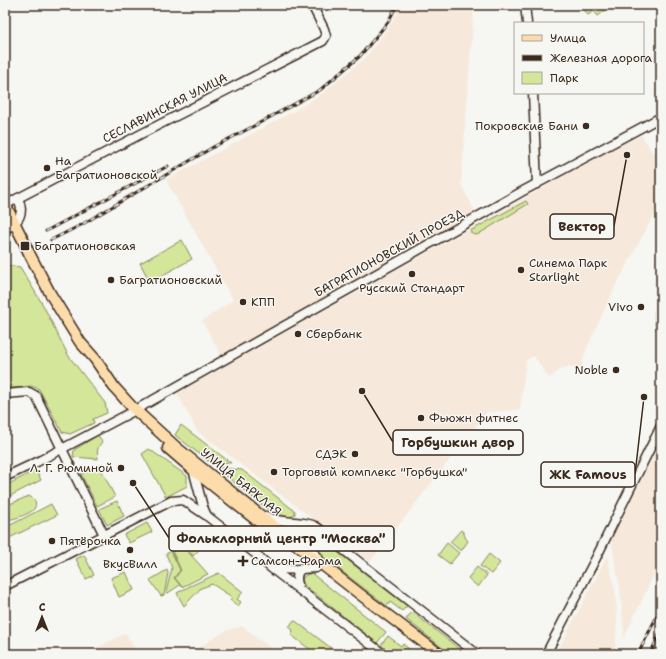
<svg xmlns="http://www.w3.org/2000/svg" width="666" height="659" font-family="'Shantell Sans',sans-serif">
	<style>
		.built { fill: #f6e9db }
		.green { fill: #d3e69a; stroke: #87885c }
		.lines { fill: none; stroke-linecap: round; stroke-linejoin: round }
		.minor-casing { stroke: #3b2a1e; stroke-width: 11 }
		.major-casing { stroke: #3b2a1e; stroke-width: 13 }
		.minor { stroke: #f6f6f2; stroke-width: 8 }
		.major { stroke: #fddcac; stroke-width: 10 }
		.rail-casing { stroke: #3b2a1e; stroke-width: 3 }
		.rail { stroke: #f6f6f2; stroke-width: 1.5; stroke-dasharray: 4.5; stroke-linecap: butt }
		.major-bridge-casing { stroke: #3b2a1e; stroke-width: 13; stroke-linecap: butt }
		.major-bridge { stroke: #fddcac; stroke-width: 10 }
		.poi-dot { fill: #3b2a1e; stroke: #f6f6f2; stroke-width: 1.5 }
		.labels { text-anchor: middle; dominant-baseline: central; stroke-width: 3; stroke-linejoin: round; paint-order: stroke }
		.street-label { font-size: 12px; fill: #3b2a1e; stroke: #f6f6f2 }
		.poi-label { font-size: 12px; fill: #3b2a1e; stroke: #f6f6f2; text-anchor: start }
		.leader { fill: none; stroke: #3b2a1e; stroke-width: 1.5 }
		.callout-dot { fill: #3b2a1e; stroke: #f6f6f2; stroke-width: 1.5 }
		.callout { fill: #f6f6f2; stroke: #3b2a1e; stroke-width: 1.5 }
		.callout-label { font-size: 13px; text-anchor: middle; font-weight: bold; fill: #3b2a1e }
	</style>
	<rect width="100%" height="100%" fill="#f6f6f2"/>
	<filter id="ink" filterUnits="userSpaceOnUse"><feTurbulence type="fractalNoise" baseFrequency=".025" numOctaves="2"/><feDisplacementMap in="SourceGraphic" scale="8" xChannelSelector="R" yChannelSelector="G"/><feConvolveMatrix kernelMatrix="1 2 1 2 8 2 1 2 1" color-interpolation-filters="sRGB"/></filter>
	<g filter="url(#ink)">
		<g class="built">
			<polygon points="402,5 474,5 461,184 475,212 221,355 202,321 233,300 166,180 294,111 323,93 364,59 387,30"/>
			<polygon points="642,135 652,152 661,155 661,202 615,287 588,345 583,360 581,373 570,366 560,370 549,378 534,356 526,360 520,410 487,412 370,562 197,431 177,393 605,153"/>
			<polygon points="661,442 661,559 624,638 620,589 611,540"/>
			<polygon points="607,556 615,590 617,613 616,643 613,654 556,654"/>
			<polygon points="242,626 273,650 270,654 189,654 225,631"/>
			<polygon points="126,633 137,654 84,654"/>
		</g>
		<g class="green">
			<polygon points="581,5 606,5 608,8 598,16 594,11 588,15"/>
			<polygon points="526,201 528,204 477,235 472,234 470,231"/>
			<polygon points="182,240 192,259 150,282 140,263"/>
			<polygon points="5,265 20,267 43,305 68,355 105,403 107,413 93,419 94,423 70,434 62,432 39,389 31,386 5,389"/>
			<path d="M661 297V335L657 332C654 321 653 306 661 297Z"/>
			<polygon points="181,425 231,463 208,461 175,435"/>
			<path d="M98 435 102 442C97 447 97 452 98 459L73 457 74 450Z"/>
			<polygon points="149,449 187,476 187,486 166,497 142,454"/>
			<polygon points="99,465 115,497 97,506 81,474"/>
			<polygon points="215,467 242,470 295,511 295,514 291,517 272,513"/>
			<polygon points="36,470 41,480 10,496 5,486"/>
			<path d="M29 496 32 498C34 500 37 503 35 507 34 513 12 520 6 520L5 519V506Z"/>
			<polygon points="117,501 124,516 107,525 99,509"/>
			<polygon points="51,504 57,515 5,540 5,528"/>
			<polygon points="147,523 152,532 129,543 124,535"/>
			<path d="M280 525C290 526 309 524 315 532L306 546Z"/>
			<path d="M461 530C465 532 464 538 468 541L461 551 450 542Z"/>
			<polygon points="192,537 204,547 203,548 197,544 195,546 199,550 193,556 183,544"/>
			<polygon points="317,540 323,541 407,606 402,611 390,602 387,606 315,551 313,545"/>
			<polygon points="447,543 459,553 450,564 438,555"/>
			<polygon points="182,545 208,574 182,587 175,578 181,570 172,551"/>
			<polygon points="171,551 180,570 174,578 180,585 168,593 166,592 172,568 166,554"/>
			<polygon points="489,554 500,563 491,574 480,566"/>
			<polygon points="84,555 94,575 86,579 76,559"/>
			<polygon points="477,567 487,575 478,587 468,578"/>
			<polygon points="167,570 168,573 164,595 161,596 150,580"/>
			<polygon points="126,572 134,590 119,597 111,578"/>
			<polygon points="219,573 243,592 237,599 241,602 238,606 230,600 232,597 212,584 201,588 184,606 177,593 190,586"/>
			<polygon points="311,573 386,632 377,643 304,585 302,579 306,575"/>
			<polygon points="412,612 466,654 450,654 406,619"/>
			<polygon points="294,620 339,654 316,654 291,635 293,630 289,627"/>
			<polygon points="388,636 401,646 403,644 415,654 392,654 381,645"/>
		</g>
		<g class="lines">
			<defs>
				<g id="minor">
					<polyline points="525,5 527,23"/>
					<polyline points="533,93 537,184"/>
					<polyline points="5,205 139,135 323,41 326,36 324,29 312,5"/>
					<path d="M5 229C19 222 25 214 18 198"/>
					<polyline points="5,394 29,392 36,396 104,535"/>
					<polyline points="193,469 203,507 207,516"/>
					<polyline points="5,477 37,462 130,413 523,191 661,117"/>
					<path d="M266 516C281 525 299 519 315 526 321 529 326 535 331 540L477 654"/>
					<polyline points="318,557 309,547 309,540 316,535 327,539"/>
					<path d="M271 565C281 570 290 570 301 569"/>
					<polyline points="5,586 171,501 183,500 207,516 257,555 271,568 383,654"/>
					<path d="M299 589C297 581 295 575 301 569L316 568"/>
					<polyline points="546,654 597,556 661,426"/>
				</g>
				<g id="major">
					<polyline points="5,204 23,240"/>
					<polyline points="29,253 51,295 80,342 95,359 114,387 132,407 177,448 292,541 361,595 439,654"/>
					<polyline points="168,448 197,473 279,538"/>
				</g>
			</defs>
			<use href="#minor" class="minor-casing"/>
			<use href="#major" class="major-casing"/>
			<use href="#minor" class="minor"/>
			<use href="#major" class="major"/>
			<defs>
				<g id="rail">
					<polyline points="46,231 168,166"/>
					<polyline points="51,240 81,225 215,146 252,127 320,90 360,56 388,22 397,5"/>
					<polyline points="5,263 6,262"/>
					<polyline points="638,654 661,608"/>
					<polyline points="650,654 661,631"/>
					<polyline points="659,654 661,651"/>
				</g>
			</defs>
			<use href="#rail" class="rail-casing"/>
			<use href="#rail" class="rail"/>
			<defs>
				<polyline id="major-bridge" points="23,240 29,253"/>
			</defs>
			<use href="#major-bridge" class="major-bridge-casing"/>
			<use href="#major-bridge" class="major-bridge"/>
		</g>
	</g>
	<g class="poi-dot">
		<circle cx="586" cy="126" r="4"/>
		<circle cx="47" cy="168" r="4"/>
		<rect x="20" y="241" width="10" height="10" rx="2"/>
		<circle cx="521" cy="270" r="4"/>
		<circle cx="412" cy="274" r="4"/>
		<circle cx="111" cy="280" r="4"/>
		<circle cx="243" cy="302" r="4"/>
		<circle cx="641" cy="307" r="4"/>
		<circle cx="298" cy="334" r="4"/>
		<circle cx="616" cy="370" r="4"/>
		<circle cx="421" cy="418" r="4"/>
		<circle cx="355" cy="454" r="4"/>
		<circle cx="121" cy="468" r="4"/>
		<circle cx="274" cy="472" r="4"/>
		<circle cx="52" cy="541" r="4"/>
		<circle cx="130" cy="550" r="4"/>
		<path d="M241 555h4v4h4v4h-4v4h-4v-4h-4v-4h4z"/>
	</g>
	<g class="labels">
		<g class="street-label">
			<text transform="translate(165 108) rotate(-27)">СЕСЛАВИНСКАЯ УЛИЦА</text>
			<text transform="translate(389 253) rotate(-29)">БАГРАТИОНОВСКИЙ ПРОЕЗД</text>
			<text transform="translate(241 482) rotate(39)">УЛИЦА БАРКЛАЯ</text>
		</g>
		<g class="poi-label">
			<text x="578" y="126" text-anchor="end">Покровские Бани</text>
			<text x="55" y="161">На<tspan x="55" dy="14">Багратионовской</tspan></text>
			<text x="34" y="246">Багратионовская</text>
			<text x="529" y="263">Синема Парк<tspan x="529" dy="14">Starlight</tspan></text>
			<text x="119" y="280">Багратионовский</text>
			<text x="412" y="288" text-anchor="middle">Русский Стандарт</text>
			<text x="251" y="302">КПП</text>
			<text x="633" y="307" text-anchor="end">Vivo</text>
			<text x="306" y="334">Сбербанк</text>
			<text x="608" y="370" text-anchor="end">Noble</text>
			<text x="429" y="418">Фьюжн фитнес</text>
			<text x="347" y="454" text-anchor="end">СДЭК</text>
			<text x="113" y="468" text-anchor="end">Л. Г. Рюминой</text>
			<text x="282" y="472">Торговый комплекс "Горбушка"</text>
			<text x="60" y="541">Пятёрочка</text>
			<text x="251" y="561">Самсон-Фарма</text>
			<text x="130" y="564" text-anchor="middle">ВкусВилл</text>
		</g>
	</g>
	<path class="leader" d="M627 155L614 226M362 391L393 442M644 397L635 474M133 483L169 538"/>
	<g class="callout-dot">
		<circle cx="627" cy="155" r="4"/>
		<circle cx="362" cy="391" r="4"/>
		<circle cx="644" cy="397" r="4"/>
		<circle cx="133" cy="483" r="4"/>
	</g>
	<g class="callout">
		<rect x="550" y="214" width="64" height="25" rx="4"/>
		<rect x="393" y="430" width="130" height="25" rx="4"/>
		<rect x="541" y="462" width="94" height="25" rx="4"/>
		<rect x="169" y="526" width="225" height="25" rx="4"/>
	</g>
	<g class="callout-label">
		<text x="582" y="231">Вектор</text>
		<text x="458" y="447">Горбушкин двор</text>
		<text x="588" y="479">ЖК Famous</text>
		<text x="281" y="543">Фольклорный центр "Москва"</text>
	</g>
	<rect width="666" height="659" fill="none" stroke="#f6f6f2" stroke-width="20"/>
	<rect x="10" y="10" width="646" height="639" fill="none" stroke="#3b2a1e" stroke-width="1.5" filter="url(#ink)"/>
	<rect x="514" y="22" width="130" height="72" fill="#f6f6f2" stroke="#aba49d"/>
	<rect x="522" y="35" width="20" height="6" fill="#fddcac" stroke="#aba49d"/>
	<text x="550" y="42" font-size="12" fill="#3b2a1e">Улица</text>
	<rect x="522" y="55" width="20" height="6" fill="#3b2a1e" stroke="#aba49d"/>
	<text x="550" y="62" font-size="12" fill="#3b2a1e">Железная дорога</text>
	<rect x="522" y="72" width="20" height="12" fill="#d3e69a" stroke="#aba49d"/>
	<text x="550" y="82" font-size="12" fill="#3b2a1e">Парк</text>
	<g transform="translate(42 617)" stroke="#f6f6f2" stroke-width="3" paint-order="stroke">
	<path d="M0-3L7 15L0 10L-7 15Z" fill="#3b2a1e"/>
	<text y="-6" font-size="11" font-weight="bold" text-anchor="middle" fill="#3b2a1e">С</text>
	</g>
</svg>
